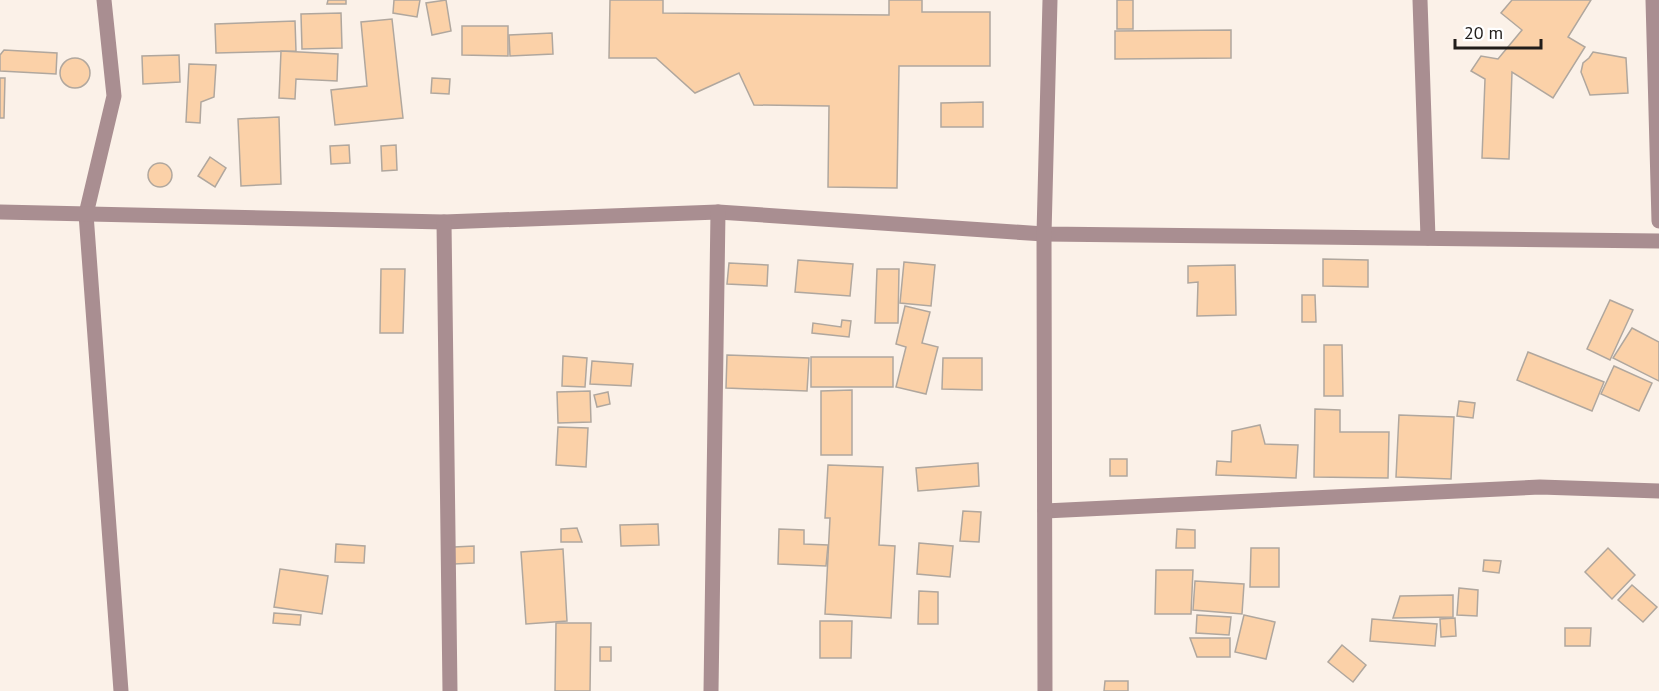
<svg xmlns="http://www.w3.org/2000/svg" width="1659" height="691" font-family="'PT Sans',sans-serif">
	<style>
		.building { fill: #fbd1a8; stroke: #b0a79e; stroke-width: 1.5 }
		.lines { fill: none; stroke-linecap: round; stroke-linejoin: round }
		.minor { stroke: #a98e91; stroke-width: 15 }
	</style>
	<rect width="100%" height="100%" fill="#fbf1e8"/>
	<g class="building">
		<polygon points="328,0 346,0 346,4 327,4"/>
		<polygon points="394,0 420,0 417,17 393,13"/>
		<polygon points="446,0 451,31 432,35 426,3"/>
		<polygon points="610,0 663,0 663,13 889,15 889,0 922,0 922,12 990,12 990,66 899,66 897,188 828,187 829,106 754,105 739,73 695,93 656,58 609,58"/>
		<rect x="1117" y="0" width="16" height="29"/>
		<polygon points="1512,0 1591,0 1568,37 1585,47 1553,98 1512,72 1509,159 1482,158 1485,79 1471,71 1481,56 1498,59 1522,30 1501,13"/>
		<polygon points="341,13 342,48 302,49 301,14"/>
		<polygon points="392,19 403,118 335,125 331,90 367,86 361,22"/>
		<polygon points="295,21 296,51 216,53 215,24"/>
		<polygon points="462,26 508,26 508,56 462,55"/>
		<polygon points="1231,30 1231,58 1115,59 1115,31"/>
		<polygon points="552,33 553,54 510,56 509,35"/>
		<polygon points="4,50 57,53 56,74 0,71 0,55"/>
		<polygon points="281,51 338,54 337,81 296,79 295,99 279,98"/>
		<polygon points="1593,52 1626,58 1628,93 1590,95 1581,72 1583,63 1589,58"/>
		<polygon points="179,55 180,82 143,84 142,56"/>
		<circle cx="75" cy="73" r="15"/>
		<polygon points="189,64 216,65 214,97 201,102 200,123 186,122"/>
		<polygon points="0,78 5,78 4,118 0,118"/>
		<polygon points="432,78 450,79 449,94 431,93"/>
		<polygon points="983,102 983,127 941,127 941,103"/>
		<polygon points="279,117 281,184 241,186 238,119"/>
		<polygon points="349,145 350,163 331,164 330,146"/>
		<polygon points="396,145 397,170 382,171 381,146"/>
		<polygon points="210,157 226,168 215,187 198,176"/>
		<circle cx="160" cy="175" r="12"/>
		<polygon points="1323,259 1368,260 1368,287 1323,286"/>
		<polygon points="798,260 853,264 850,296 795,292"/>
		<polygon points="904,262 935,265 931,306 900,303"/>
		<polygon points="729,263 768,265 767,286 727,284"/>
		<polygon points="1235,265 1236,315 1197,316 1198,282 1188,283 1188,266"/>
		<polygon points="381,269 405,269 403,333 380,333"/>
		<polygon points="877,269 899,269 898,323 875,323"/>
		<polygon points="1302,295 1315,295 1316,322 1302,322"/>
		<polygon points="1610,300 1633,310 1610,360 1587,349"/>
		<polygon points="905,306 930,312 922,343 938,347 926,394 896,387 906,347 896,344"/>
		<polygon points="842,320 851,321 849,337 812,333 813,323 841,327"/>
		<polygon points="1632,328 1659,342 1659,381 1613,358"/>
		<polygon points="1324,345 1342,345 1343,396 1324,396"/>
		<polygon points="1528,352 1604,382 1592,411 1517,380"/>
		<polygon points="727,355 809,358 807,391 726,388"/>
		<polygon points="563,356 587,358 585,387 562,386"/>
		<rect x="811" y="357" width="82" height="30"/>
		<polygon points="943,358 982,358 982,390 942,389"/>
		<polygon points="592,361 633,364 631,386 590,384"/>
		<polygon points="1614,366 1652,383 1639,411 1601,394"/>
		<polygon points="852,390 852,455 821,455 821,391"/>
		<polygon points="590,391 591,422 558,423 557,392"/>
		<polygon points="608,392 610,404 597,407 594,395"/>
		<polygon points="1459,401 1475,403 1473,418 1457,416"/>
		<polygon points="1315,409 1340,410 1340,432 1389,432 1388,478 1314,477"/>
		<polygon points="1399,415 1454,417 1451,479 1396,477"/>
		<polygon points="1260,425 1265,444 1298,445 1296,478 1216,475 1217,461 1231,462 1232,431"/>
		<polygon points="558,427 588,428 586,467 556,465"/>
		<rect x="1110" y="459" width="17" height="17"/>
		<polygon points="978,463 979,486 918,491 916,468"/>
		<polygon points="828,465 883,467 879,545 895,546 891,618 825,614 830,518 825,518"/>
		<polygon points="963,511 981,512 979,542 960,541"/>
		<polygon points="658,524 659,545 621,546 620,525"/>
		<polygon points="577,528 582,542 561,542 561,529"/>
		<polygon points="779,529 804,530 804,544 828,545 826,566 778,564"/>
		<polygon points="1177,529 1195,530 1195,548 1176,548"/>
		<polygon points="919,543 953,546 950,577 917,574"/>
		<polygon points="336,544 365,546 364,563 335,562"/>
		<polygon points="474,546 474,563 454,564 454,547"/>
		<polygon points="1251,548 1279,548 1279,587 1250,587"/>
		<polygon points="1608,548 1635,575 1612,599 1585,572"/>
		<polygon points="563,549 567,621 526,624 521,552"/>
		<polygon points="1484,560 1501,561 1499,573 1483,571"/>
		<polygon points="280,569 328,576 322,614 274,607"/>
		<polygon points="1156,570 1193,570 1191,614 1155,614"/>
		<polygon points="1195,581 1244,584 1242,614 1193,610"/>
		<polygon points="1632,585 1657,607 1643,622 1618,600"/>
		<polygon points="1459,588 1478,590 1477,616 1457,615"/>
		<polygon points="919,591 938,592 938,624 918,624"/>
		<polygon points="1453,595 1453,617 1393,618 1400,596"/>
		<polygon points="274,613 301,615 300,625 273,623"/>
		<polygon points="1197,615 1231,617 1229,635 1196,633"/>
		<polygon points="1244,615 1275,622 1266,659 1235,652"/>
		<polygon points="1455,618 1456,636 1441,637 1440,619"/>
		<polygon points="1372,619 1437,624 1435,646 1370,641"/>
		<polygon points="820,621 852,621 851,658 820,658"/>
		<polygon points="556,623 591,623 590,691 555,691"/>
		<polygon points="1565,628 1591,628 1590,646 1565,646"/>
		<polygon points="1190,638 1230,638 1230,657 1197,657"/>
		<polygon points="1342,645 1366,665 1353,682 1328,662"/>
		<rect x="600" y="647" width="11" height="14"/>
		<polygon points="1105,681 1128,681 1128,691 1104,691"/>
	</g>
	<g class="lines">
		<g class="minor">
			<polyline points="104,0 114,96 86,214 121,691"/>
			<polyline points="1420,0 1428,238"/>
			<polyline points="1653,0 1659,221"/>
			<polyline points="0,212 444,222 718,212 1044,234 1659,241"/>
			<polyline points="444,222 450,691"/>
			<polyline points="1045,511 1540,487 1659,491"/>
			<polyline points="711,691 718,212"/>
			<polyline points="1045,691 1044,234 1050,0"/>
		</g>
	</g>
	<path d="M1455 39v9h86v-9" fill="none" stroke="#211d1a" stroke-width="3"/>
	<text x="1464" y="39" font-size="18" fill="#211d1a" stroke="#ffffff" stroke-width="4.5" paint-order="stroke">20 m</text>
</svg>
